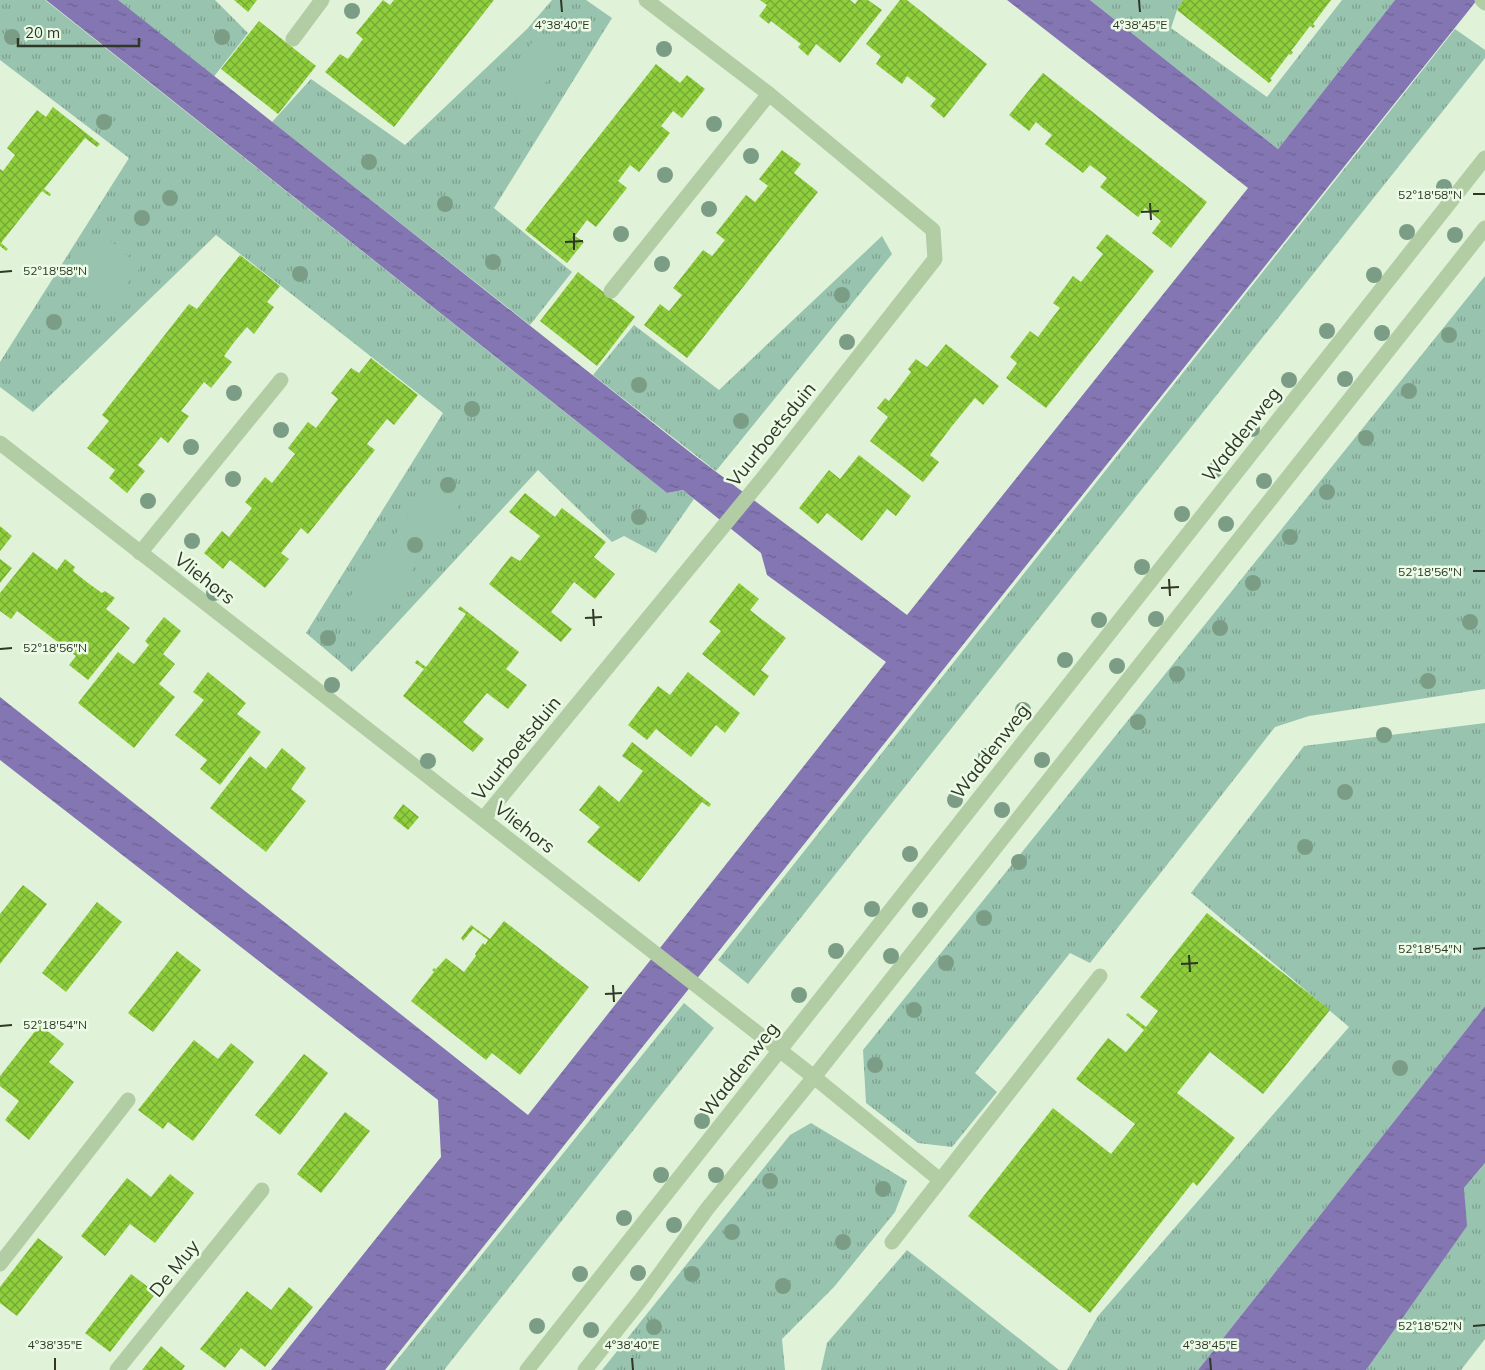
<svg xmlns="http://www.w3.org/2000/svg" width="1485" height="1370" font-family="Mulish,sans-serif">
	<style>
		.grass { fill: url(#grass-tufts) }
		.green { fill: #98c3af }
		.water { fill: url(#water-ripples) }
		.building { fill: url(#building-cross-hatch) }
		.lines { fill: none; stroke-linecap: round; stroke-linejoin: round }
		.minor { stroke: #b2cca4; stroke-width: 15 }
		.tree { fill: #7b9d86 }
		.ticks { fill: none; stroke: #2f3726; stroke-width: 2 }
		.labels { text-anchor: middle; dominant-baseline: central; stroke-width: 5; stroke-linejoin: round; paint-order: stroke }
		.street-label { font-size: 19px; fill: #2f3726; stroke: #ebfbe6 }
		.ticks-label { font-size: 12px; text-anchor: middle; fill: #2f3726; stroke: #ebfbe6; stroke-width: 5; stroke-linejoin: round; paint-order: stroke }
	</style>
	<defs>
		<pattern id="grass-tufts" width="24" height="20" patternUnits="userSpaceOnUse" patternTransform="scale(1.25)"><rect width="24" height="20" fill="#98c3af"/><path d="M3 7l-1-3M5 7V3M7 7l1-3M15 17l-1-3M17 17v-4M19 17l1-3" fill="none" stroke="#7c9f8e"/></pattern>
		<pattern id="water-ripples" width="26" height="14" patternUnits="userSpaceOnUse" patternTransform="scale(1.25)"><rect width="26" height="14" fill="#8476b2"/><path d="M2 4q2-2 4 0t4 0M15 11q2-2 4 0t4 0" fill="none" stroke="#6c6291"/></pattern>
		<pattern id="building-cross-hatch" width="8" height="8" patternUnits="userSpaceOnUse" patternTransform="scale(1.25)"><rect width="8" height="8" fill="#8fce3c"/><path d="M0 0l8 8M0 8l8-8" fill="none" stroke="#75a832"/></pattern>
	</defs>
	<rect width="100%" height="100%" fill="#e0f3d9"/>
	<g class="grass">
		<polygon points="0,0 45,0 667,493 683,490 694,499 656,553 624,536 612,542 538,470 352,672 306,633 443,413 216,235 33,412 0,387 0,362 129,158 0,60"/>
		<polygon points="116,0 215,0 248,33 212,79"/>
		<polygon points="552,0 586,0 612,18 494,208 572,272 530,325 272,122 311,79 405,145 527,29"/>
		<polygon points="1090,0 1183,0 1177,10 1171,28 1267,97 1342,0 1395,0 1278,149"/>
		<polygon points="1455,29 1485,50 1485,58 748,984 718,960"/>
		<polygon points="882,236 892,254 716,471 593,375 634,325 719,390"/>
		<polygon points="1485,276 1485,689 1309,716 1275,727 1090,963 1070,953 975,1073 997,1092 952,1147 918,1143 866,1103 863,1050"/>
		<polygon points="1485,723 1485,1006 1198,1370 1067,1370 1098,1316 1349,1027 1191,893 1304,746"/>
		<polygon points="684,1003 714,1028 444,1370 389,1370"/>
		<polygon points="811,1123 907,1181 895,1212 834,1287 782,1339 785,1370 602,1370 790,1135"/>
		<polygon points="1485,1163 1485,1339 1461,1370 1366,1370 1466,1227 1464,1188"/>
		<polygon points="907,1250 1059,1370 821,1370 827,1343"/>
	</g>
	<g class="green">
		<polygon points="534,40 562,62 527,106 499,83"/>
		<polygon points="106,237 141,267 107,308 72,278"/>
		<polygon points="432,484 460,504 369,630 341,609"/>
	</g>
	<g class="water">
		<polygon points="46,0 118,0 691,453 907,615 1248,188 1007,0 1090,0 1278,149 1395,0 1477,0 385,1370 271,1370 441,1157 438,1100 0,760 0,697 528,1115 886,662 767,575 761,553 683,490 667,493"/>
		<polygon points="1485,1006 1485,1163 1464,1188 1467,1226 1369,1366 1366,1370 1198,1370"/>
	</g>
	<g class="building">
		<polygon points="234,0 257,0 248,12"/>
		<polygon points="383,0 390,5 394,0 494,0 394,127 325,72 340,54 348,59 363,39 356,33"/>
		<polygon points="760,0 850,0 855,4 858,0 868,0 882,10 840,63 816,44 808,56 798,47 801,44 771,21 769,24 759,16 767,5"/>
		<polygon points="900,0 907,0 987,64 944,118 930,106 936,99 907,76 902,84 876,64 881,56 866,44"/>
		<polygon points="1183,0 1331,0 1313,24 1315,26 1313,28 1310,26 1291,51 1293,52 1291,55 1289,54 1270,79 1272,80 1269,83 1177,10"/>
		<polygon points="259,21 316,66 278,114 221,69"/>
		<polygon points="656,64 680,83 687,75 705,89 682,118 673,111 661,126 670,133 639,172 630,165 618,181 627,188 596,227 587,220 575,236 584,242 567,263 525,230"/>
		<polygon points="1043,73 1207,202 1171,248 1152,233 1161,221 1145,208 1138,217 1100,187 1107,178 1098,171 1090,165 1083,173 1045,144 1052,135 1043,128 1036,122 1029,131 1009,115"/>
		<polygon points="53,107 100,144 97,147 85,138 44,189 51,194 50,196 49,196 42,191 1,243 8,249 6,251 0,246 0,169 3,171 15,155 7,148 37,110 46,117"/>
		<polygon points="782,150 801,164 794,173 818,192 687,358 644,325 660,304 669,311 682,295 673,288 703,250 712,256 725,240 716,233 746,195 755,202 768,186 759,179"/>
		<polygon points="1107,234 1154,271 1046,408 1006,378 1017,363 1010,357 1030,331 1038,337 1049,322 1060,308 1053,303 1073,276 1081,282 1103,254 1096,248"/>
		<polygon points="240,255 280,286 267,302 274,307 254,334 247,327 235,341 224,356 232,362 211,388 204,382 181,411 189,416 168,443 161,437 138,465 145,471 127,493 109,478 115,470 87,448 109,421 102,415 189,304 197,309"/>
		<polygon points="578,272 635,317 597,366 540,321"/>
		<polygon points="946,344 999,386 983,405 975,398 952,426 930,455 939,462 923,482 870,441 888,417 877,408 885,398 889,401 911,372 908,369 916,359 927,367"/>
		<polygon points="371,358 418,395 394,425 387,419 367,444 375,450 308,534 301,528 281,553 289,559 265,588 230,560 223,569 204,553 222,531 229,537 252,508 245,502 265,477 272,483 295,454 288,448 308,422 316,428 338,399 331,393 351,368 359,373"/>
		<polygon points="859,455 911,496 896,516 887,509 862,541 827,513 818,524 799,508 829,470 840,479"/>
		<polygon points="525,493 555,517 562,508 606,542 594,557 615,574 595,599 574,582 551,612 572,629 561,642 489,584 511,556 520,561 540,536 509,512"/>
		<polygon points="0,526 12,536 0,551"/>
		<polygon points="33,552 57,570 65,559 75,567 73,571 88,583 102,593 105,591 115,598 106,609 130,628 88,680 69,665 76,656 17,611 11,619 0,611 0,593"/>
		<polygon points="0,559 12,568 0,583"/>
		<polygon points="739,583 759,599 750,610 786,638 761,670 769,676 754,696 702,654 721,631 709,622"/>
		<polygon points="460,606 519,652 506,669 527,685 508,709 487,693 463,722 484,739 473,752 403,696 424,669 415,663 416,661 417,660 426,667 466,614 458,609"/>
		<polygon points="164,617 181,631 163,654 175,664 159,684 175,697 134,748 78,703 118,652 134,664 149,645 145,641"/>
		<polygon points="208,672 246,703 237,714 261,732 220,785 200,769 207,760 175,735 204,700 193,692"/>
		<polygon points="688,672 740,713 725,733 716,725 691,757 656,729 647,740 628,725 658,686 670,695"/>
		<polygon points="632,742 711,804 709,807 702,802 639,882 587,842 600,827 579,810 599,785 619,802 631,787 643,771 622,756"/>
		<polygon points="282,748 306,768 291,789 306,801 266,852 210,808 250,756 266,769"/>
		<polygon points="403,804 419,817 408,830 393,818"/>
		<polygon points="23,885 47,904 0,964 0,914"/>
		<polygon points="97,902 122,922 66,992 42,973"/>
		<polygon points="1207,913 1330,1010 1263,1094 1210,1052 1177,1093 1235,1138 1197,1186 1193,1182 1090,1313 968,1216 1053,1108 1111,1154 1135,1124 1076,1079 1108,1038 1126,1052 1144,1030 1126,1015 1128,1013 1146,1027 1158,1011 1140,997"/>
		<polygon points="504,921 589,987 520,1075 492,1053 486,1060 411,1001 434,972 432,970 434,968 436,969 446,958 464,972 476,956 475,954 483,943 485,945 488,940 473,929 463,941 461,938 471,925 490,939"/>
		<polygon points="177,951 201,970 153,1032 128,1013"/>
		<polygon points="40,1025 64,1044 49,1062 74,1082 29,1140 5,1120 19,1101 0,1086 0,1076"/>
		<polygon points="194,1040 218,1059 231,1043 254,1062 193,1141 168,1122 163,1129 138,1110"/>
		<polygon points="304,1054 328,1073 280,1135 255,1115"/>
		<polygon points="345,1112 370,1131 321,1193 297,1174"/>
		<polygon points="170,1174 194,1193 155,1243 130,1224 105,1256 81,1236 127,1178 151,1197"/>
		<polygon points="38,1238 63,1257 17,1316 0,1303 0,1287"/>
		<polygon points="131,1274 156,1293 110,1352 85,1333"/>
		<polygon points="289,1287 313,1307 265,1367 241,1348 225,1368 200,1349 247,1291 271,1310"/>
		<polygon points="161,1346 185,1366 182,1370 142,1370"/>
	</g>
	<g class="lines">
		<g class="minor">
			<polyline points="1482,0 1485,3"/>
			<polyline points="293,39 322,0"/>
			<polyline points="611,291 769,94"/>
			<polyline points="0,443 814,1077 940,1180"/>
			<polyline points="140,553 281,380"/>
			<polyline points="483,819 763,478 935,259 933,230 769,94 646,0"/>
			<polyline points="892,1242 1100,976"/>
			<polyline points="0,1264 128,1100"/>
			<polyline points="117,1370 262,1190"/>
			<polyline points="527,1370 1485,158"/>
			<polyline points="585,1370 643,1297 707,1209 814,1077 1485,228"/>
		</g>
	</g>
	<g class="tree">
		<circle cx="352" cy="11" r="8"/>
		<circle cx="12" cy="37" r="8"/>
		<circle cx="222" cy="37" r="8"/>
		<circle cx="664" cy="49" r="8"/>
		<circle cx="104" cy="122" r="8"/>
		<circle cx="714" cy="124" r="8"/>
		<circle cx="751" cy="156" r="8"/>
		<circle cx="369" cy="162" r="8"/>
		<circle cx="665" cy="175" r="8"/>
		<circle cx="1444" cy="187" r="8"/>
		<circle cx="170" cy="198" r="8"/>
		<circle cx="445" cy="204" r="8"/>
		<circle cx="709" cy="209" r="8"/>
		<circle cx="142" cy="218" r="8"/>
		<circle cx="1407" cy="232" r="8"/>
		<circle cx="621" cy="234" r="8"/>
		<circle cx="1455" cy="235" r="8"/>
		<circle cx="493" cy="262" r="8"/>
		<circle cx="662" cy="264" r="8"/>
		<circle cx="300" cy="274" r="8"/>
		<circle cx="1374" cy="275" r="8"/>
		<circle cx="842" cy="295" r="8"/>
		<circle cx="54" cy="322" r="8"/>
		<circle cx="1327" cy="331" r="8"/>
		<circle cx="1382" cy="333" r="8"/>
		<circle cx="1449" cy="335" r="8"/>
		<circle cx="847" cy="342" r="8"/>
		<circle cx="1345" cy="379" r="8"/>
		<circle cx="1289" cy="380" r="8"/>
		<circle cx="639" cy="385" r="8"/>
		<circle cx="1409" cy="391" r="8"/>
		<circle cx="234" cy="393" r="8"/>
		<circle cx="472" cy="409" r="8"/>
		<circle cx="741" cy="421" r="8"/>
		<circle cx="1252" cy="429" r="8"/>
		<circle cx="281" cy="430" r="8"/>
		<circle cx="1366" cy="438" r="8"/>
		<circle cx="191" cy="447" r="8"/>
		<circle cx="1215" cy="470" r="8"/>
		<circle cx="233" cy="479" r="8"/>
		<circle cx="1264" cy="481" r="8"/>
		<circle cx="448" cy="485" r="8"/>
		<circle cx="1327" cy="492" r="8"/>
		<circle cx="148" cy="501" r="8"/>
		<circle cx="1182" cy="514" r="8"/>
		<circle cx="639" cy="517" r="8"/>
		<circle cx="1226" cy="524" r="8"/>
		<circle cx="1290" cy="537" r="8"/>
		<circle cx="192" cy="541" r="8"/>
		<circle cx="415" cy="545" r="8"/>
		<circle cx="1142" cy="567" r="8"/>
		<circle cx="1253" cy="583" r="8"/>
		<circle cx="214" cy="593" r="8"/>
		<circle cx="1156" cy="619" r="8"/>
		<circle cx="1099" cy="620" r="8"/>
		<circle cx="1470" cy="622" r="8"/>
		<circle cx="1220" cy="628" r="8"/>
		<circle cx="328" cy="638" r="8"/>
		<circle cx="1065" cy="660" r="8"/>
		<circle cx="1117" cy="666" r="8"/>
		<circle cx="1177" cy="674" r="8"/>
		<circle cx="1428" cy="681" r="8"/>
		<circle cx="332" cy="685" r="8"/>
		<circle cx="1023" cy="710" r="8"/>
		<circle cx="1138" cy="722" r="8"/>
		<circle cx="1384" cy="735" r="8"/>
		<circle cx="986" cy="756" r="8"/>
		<circle cx="1042" cy="760" r="8"/>
		<circle cx="428" cy="761" r="8"/>
		<circle cx="1345" cy="792" r="8"/>
		<circle cx="955" cy="800" r="8"/>
		<circle cx="1002" cy="810" r="8"/>
		<circle cx="1305" cy="847" r="8"/>
		<circle cx="910" cy="854" r="8"/>
		<circle cx="1019" cy="862" r="8"/>
		<circle cx="872" cy="909" r="8"/>
		<circle cx="920" cy="910" r="8"/>
		<circle cx="984" cy="918" r="8"/>
		<circle cx="836" cy="951" r="8"/>
		<circle cx="891" cy="956" r="8"/>
		<circle cx="946" cy="963" r="8"/>
		<circle cx="799" cy="995" r="8"/>
		<circle cx="914" cy="1010" r="8"/>
		<circle cx="875" cy="1065" r="8"/>
		<circle cx="1400" cy="1068" r="8"/>
		<circle cx="702" cy="1121" r="8"/>
		<circle cx="661" cy="1175" r="8"/>
		<circle cx="716" cy="1175" r="8"/>
		<circle cx="770" cy="1181" r="8"/>
		<circle cx="883" cy="1189" r="8"/>
		<circle cx="624" cy="1218" r="8"/>
		<circle cx="674" cy="1225" r="8"/>
		<circle cx="732" cy="1232" r="8"/>
		<circle cx="843" cy="1242" r="8"/>
		<circle cx="638" cy="1273" r="8"/>
		<circle cx="580" cy="1274" r="8"/>
		<circle cx="692" cy="1274" r="8"/>
		<circle cx="783" cy="1286" r="8"/>
		<circle cx="537" cy="1326" r="8"/>
		<circle cx="654" cy="1327" r="8"/>
		<circle cx="591" cy="1330" r="8"/>
	</g>
	<path class="ticks" d="M561 0 562 12M1139 0 1140 12M1473 194H1485M1150 203 1151 220M1141 212 1159 211M574 233V250M565 242 583 241M0 272 12 271M1473 571H1485M1169 579 1170 596M1161 588 1179 587M593 609 594 626M585 618 602 617M0 649 12 648M1473 949 1485 948M1189 955 1190 972M1181 964 1198 963M613 985 614 1002M605 994 622 993M0 1026 12 1025M1473 1326 1485 1325M55 1358V1370M632 1358 633 1370M1210 1358 1211 1370"/>
	<g class="labels">
		<g class="street-label">
			<text transform="translate(771 434) rotate(-51)">Vuurboetsduin</text>
			<text transform="translate(1241 434) rotate(-52)">Waddenweg</text>
			<text transform="translate(205 578) rotate(38)">Vliehors</text>
			<text transform="translate(516 748) rotate(-51)">Vuurboetsduin</text>
			<text transform="translate(990 751) rotate(-52)">Waddenweg</text>
			<text transform="translate(525 827) rotate(38)">Vliehors</text>
			<text transform="translate(739 1069) rotate(-52)">Waddenweg</text>
			<text transform="translate(174 1268) rotate(-51)">De Muy</text>
		</g>
	</g>
	<g class="ticks-label">
		<text x="562" y="29">4°38'40"E</text>
		<text x="1140" y="29">4°38'45"E</text>
		<text x="1430" y="199">52°18'58"N</text>
		<text x="55" y="275">52°18'58"N</text>
		<text x="1430" y="576">52°18'56"N</text>
		<text x="55" y="652">52°18'56"N</text>
		<text x="1430" y="953">52°18'54"N</text>
		<text x="55" y="1029">52°18'54"N</text>
		<text x="1430" y="1330">52°18'52"N</text>
		<text x="55" y="1349">4°38'35"E</text>
		<text x="632" y="1349">4°38'40"E</text>
		<text x="1210" y="1349">4°38'45"E</text>
	</g>
	<path d="M18 38v8h121v-8" fill="none" stroke="#2f3726" stroke-width="2.5"/>
	<text x="25" y="38" font-size="15" fill="#2f3726" stroke="#ebfbe6" stroke-width="4" paint-order="stroke">20 m</text>
</svg>
